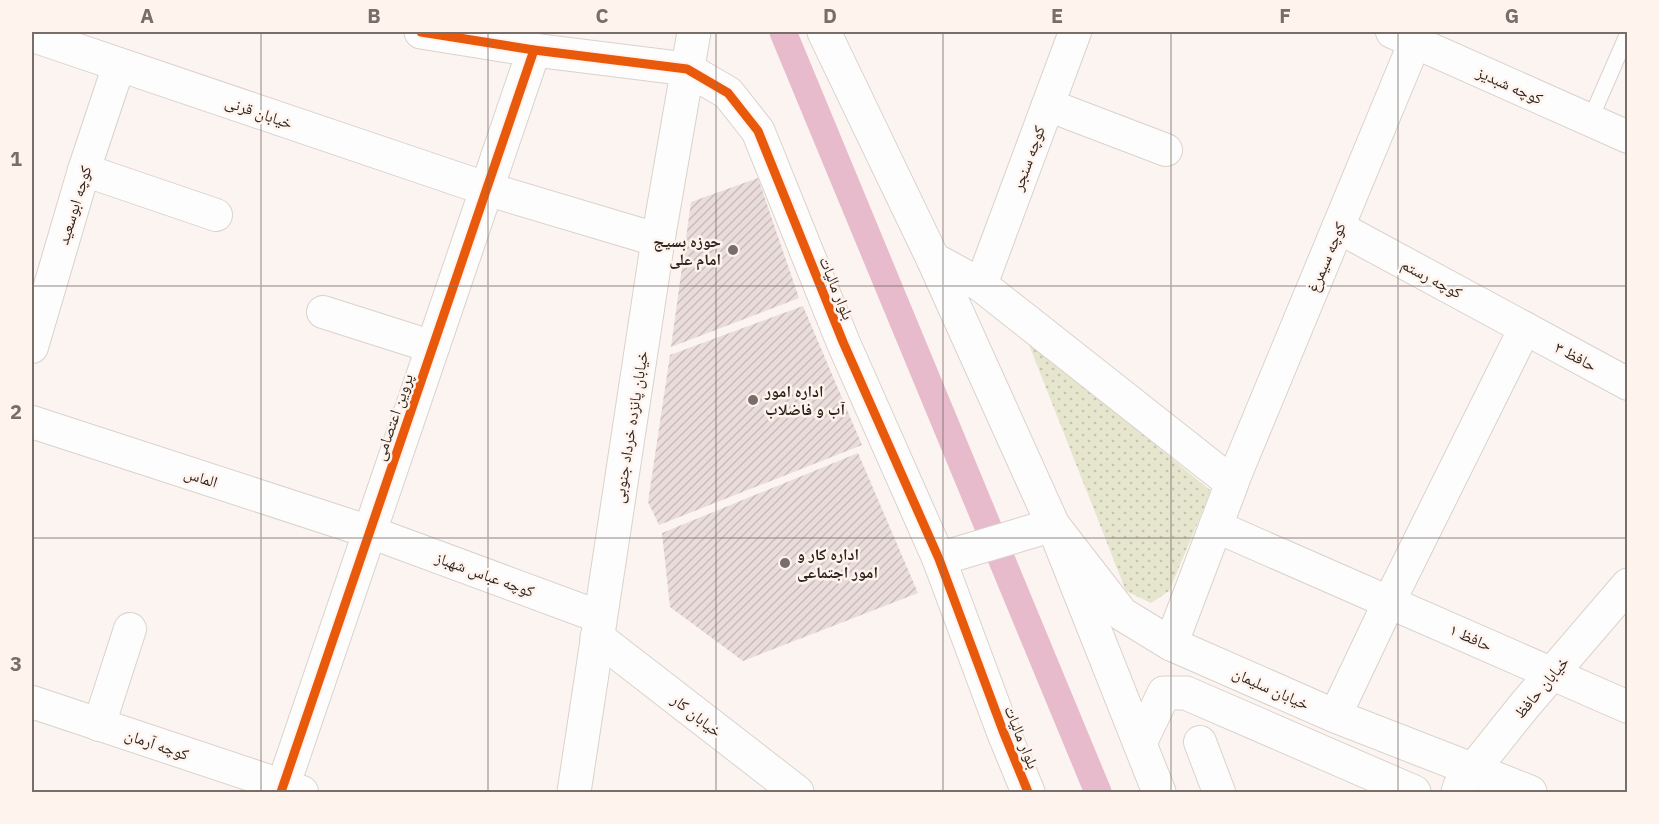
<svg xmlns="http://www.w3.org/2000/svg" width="1659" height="824" font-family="'IBM Plex Sans','Noto Naskh Arabic',sans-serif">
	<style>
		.park { fill: url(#park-dots) }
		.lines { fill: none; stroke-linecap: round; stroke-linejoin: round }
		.canal { stroke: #e7bacc; stroke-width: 27 }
		.building { fill: url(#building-hatch) }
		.service-casing { stroke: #dad2cc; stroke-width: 17 }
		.minor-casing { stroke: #dad2cc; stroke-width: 34 }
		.tertiary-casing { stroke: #dad2cc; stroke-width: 35 }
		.service { stroke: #fefdfd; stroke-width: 15 }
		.minor { stroke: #fefdfd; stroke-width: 32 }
		.tertiary { stroke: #fefdfd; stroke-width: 33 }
		.cycleway-casing { stroke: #fff3ed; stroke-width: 13 }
		.cycleway { stroke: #e8590c; stroke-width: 9 }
		.grid { fill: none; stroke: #776e69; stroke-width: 1.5; stroke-opacity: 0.55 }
		.poi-dot { fill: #776e69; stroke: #fff3ed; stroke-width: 2 }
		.labels { text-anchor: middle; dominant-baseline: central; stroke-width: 5; stroke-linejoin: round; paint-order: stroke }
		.street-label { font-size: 16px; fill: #302620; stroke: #fff3ed }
		.poi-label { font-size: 16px; font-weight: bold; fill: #302620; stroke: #fff3ed; text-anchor: start }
		.neatline { fill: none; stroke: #776e69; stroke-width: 2 }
		.grid-label { font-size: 20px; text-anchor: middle; font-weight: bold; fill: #776e69 }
	</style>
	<defs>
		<pattern id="park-dots" width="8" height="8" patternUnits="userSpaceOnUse" patternTransform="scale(1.5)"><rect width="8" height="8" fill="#e6e5cd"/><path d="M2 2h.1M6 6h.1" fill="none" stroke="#c6c4b0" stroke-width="1.8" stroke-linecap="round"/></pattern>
		<pattern id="building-hatch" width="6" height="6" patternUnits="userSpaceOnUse" patternTransform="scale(1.5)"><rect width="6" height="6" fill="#eadcda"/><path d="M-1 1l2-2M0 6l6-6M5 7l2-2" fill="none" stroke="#c9bdbb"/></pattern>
	</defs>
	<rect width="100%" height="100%" fill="#fbf4f1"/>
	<polygon class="park" points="1026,337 1211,491 1169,591 1151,603 1126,591"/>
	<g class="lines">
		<polyline class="canal" points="783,32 1098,792"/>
	</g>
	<g class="building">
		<polygon points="758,178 799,298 671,347 691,202"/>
		<polygon points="803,306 862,445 659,525 648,502 670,355"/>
		<polygon points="858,453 918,593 743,661 670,607 662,533"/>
	</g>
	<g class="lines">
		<defs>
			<polyline id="service" points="1590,120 1628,33"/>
			<g id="minor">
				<polyline points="1392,32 1628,137"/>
				<polyline points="1048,105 1166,150"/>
				<polyline points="84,170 216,215"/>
				<polyline points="1338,227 1628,384"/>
				<polyline points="981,285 1075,32"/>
				<polyline points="323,312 433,347"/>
				<polyline points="32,347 84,170 119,65"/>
				<polyline points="32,422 370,532 600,617"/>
				<polyline points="1232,483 1419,32"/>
				<polyline points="1215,526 1628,707"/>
				<polyline points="32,702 302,792"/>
				<polyline points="1335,716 1389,602 1525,328"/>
				<polyline points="99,725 130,629"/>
				<polyline points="1200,742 1219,792"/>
			</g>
			<g id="tertiary">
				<polyline points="421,32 534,50 687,69 728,93 758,131 843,342 939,559 1003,731 1028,792"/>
				<polyline points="824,32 933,259 1053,525 1159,792"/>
				<polyline points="32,35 487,189 658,240"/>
				<polyline points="933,259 981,285 1232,483 1171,644"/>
				<polyline points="939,559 1053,525 1122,614 1171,644 1335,716 1530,792"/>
				<polyline points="597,637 797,792"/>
				<polyline points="1140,743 1164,693 1186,693 1414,792"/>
				<polyline points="281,792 534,50"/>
				<polyline points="574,792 658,240 694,32"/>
				<polyline points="1458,792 1460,786 1524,706 1628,585"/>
			</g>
		</defs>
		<use href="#service" class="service-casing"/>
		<use href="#minor" class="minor-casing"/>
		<use href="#tertiary" class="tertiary-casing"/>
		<use href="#service" class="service"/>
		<use href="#minor" class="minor"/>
		<use href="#tertiary" class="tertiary"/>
		<defs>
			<g id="cycleway">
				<polyline points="421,32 534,50 687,69 728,93 758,131 843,342 939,559 1003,731 1028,792"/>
				<polyline points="281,792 534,50"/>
			</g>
		</defs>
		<use href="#cycleway" class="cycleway-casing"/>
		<use href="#cycleway" class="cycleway"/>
	</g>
	<path class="grid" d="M261 32V792M488 32V792M716 32V792M943 32V792M1171 32V792M1398 32V792M32 286H1628M32 538H1628"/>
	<g class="poi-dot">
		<circle cx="733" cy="250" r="6"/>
		<circle cx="753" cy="400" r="6"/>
		<circle cx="785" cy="563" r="6"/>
	</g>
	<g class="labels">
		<g class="street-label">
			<text transform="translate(1510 85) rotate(24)">کوچه شبدیز</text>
			<text transform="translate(259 112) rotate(19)">خیابان قرنی</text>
			<text transform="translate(1028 158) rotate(-70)">کوچه سنجر</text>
			<text transform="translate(74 205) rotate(-73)">کوچه ابوسعید</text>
			<text transform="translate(1326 257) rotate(-67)">کوچه سیمرغ</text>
			<text transform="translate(1432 278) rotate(28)">کوچه رستم</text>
			<text transform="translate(837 288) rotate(68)">بلوار مالیات</text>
			<text transform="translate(1576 356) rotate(28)">حافظ ۳</text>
			<text transform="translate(393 417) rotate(-71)">پروین اعتصامی</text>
			<text transform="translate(630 427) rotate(-81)">خیابان پانزده خرداد جنوبی</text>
			<text transform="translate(201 477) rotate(18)">الماس</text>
			<text transform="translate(485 574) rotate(20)">کوچه عباس شهباز</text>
			<text transform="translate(1471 637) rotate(24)">حافظ ۱</text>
			<text transform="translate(1541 687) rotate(-50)">خیابان حافظ</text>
			<text transform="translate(1271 688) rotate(24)">خیابان سلیمان</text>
			<text transform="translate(697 715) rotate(38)">خیابان کار</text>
			<text transform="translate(1022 737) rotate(68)">بلوار مالیات</text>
			<text transform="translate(157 744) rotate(19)">کوچه آرمان</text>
		</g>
		<g class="poi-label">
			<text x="721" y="241" text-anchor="end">حوزه بسیج<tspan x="721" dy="18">امام علی</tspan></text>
			<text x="765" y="391">اداره امور<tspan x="765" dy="18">آب و فاضلاب</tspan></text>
			<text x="797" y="554">اداره کار و<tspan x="797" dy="18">امور اجتماعی</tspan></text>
		</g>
	</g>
	<rect width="1659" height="824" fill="none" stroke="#fff3ed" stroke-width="66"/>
	<rect x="33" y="33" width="1593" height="758" class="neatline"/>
	<g class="grid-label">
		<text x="147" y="23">A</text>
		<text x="374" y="23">B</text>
		<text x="602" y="23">C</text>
		<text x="830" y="23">D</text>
		<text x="1057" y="23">E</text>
		<text x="1285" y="23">F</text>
		<text x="1512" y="23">G</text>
		<text x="16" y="166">1</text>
		<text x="16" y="419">2</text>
		<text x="16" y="671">3</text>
	</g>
</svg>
